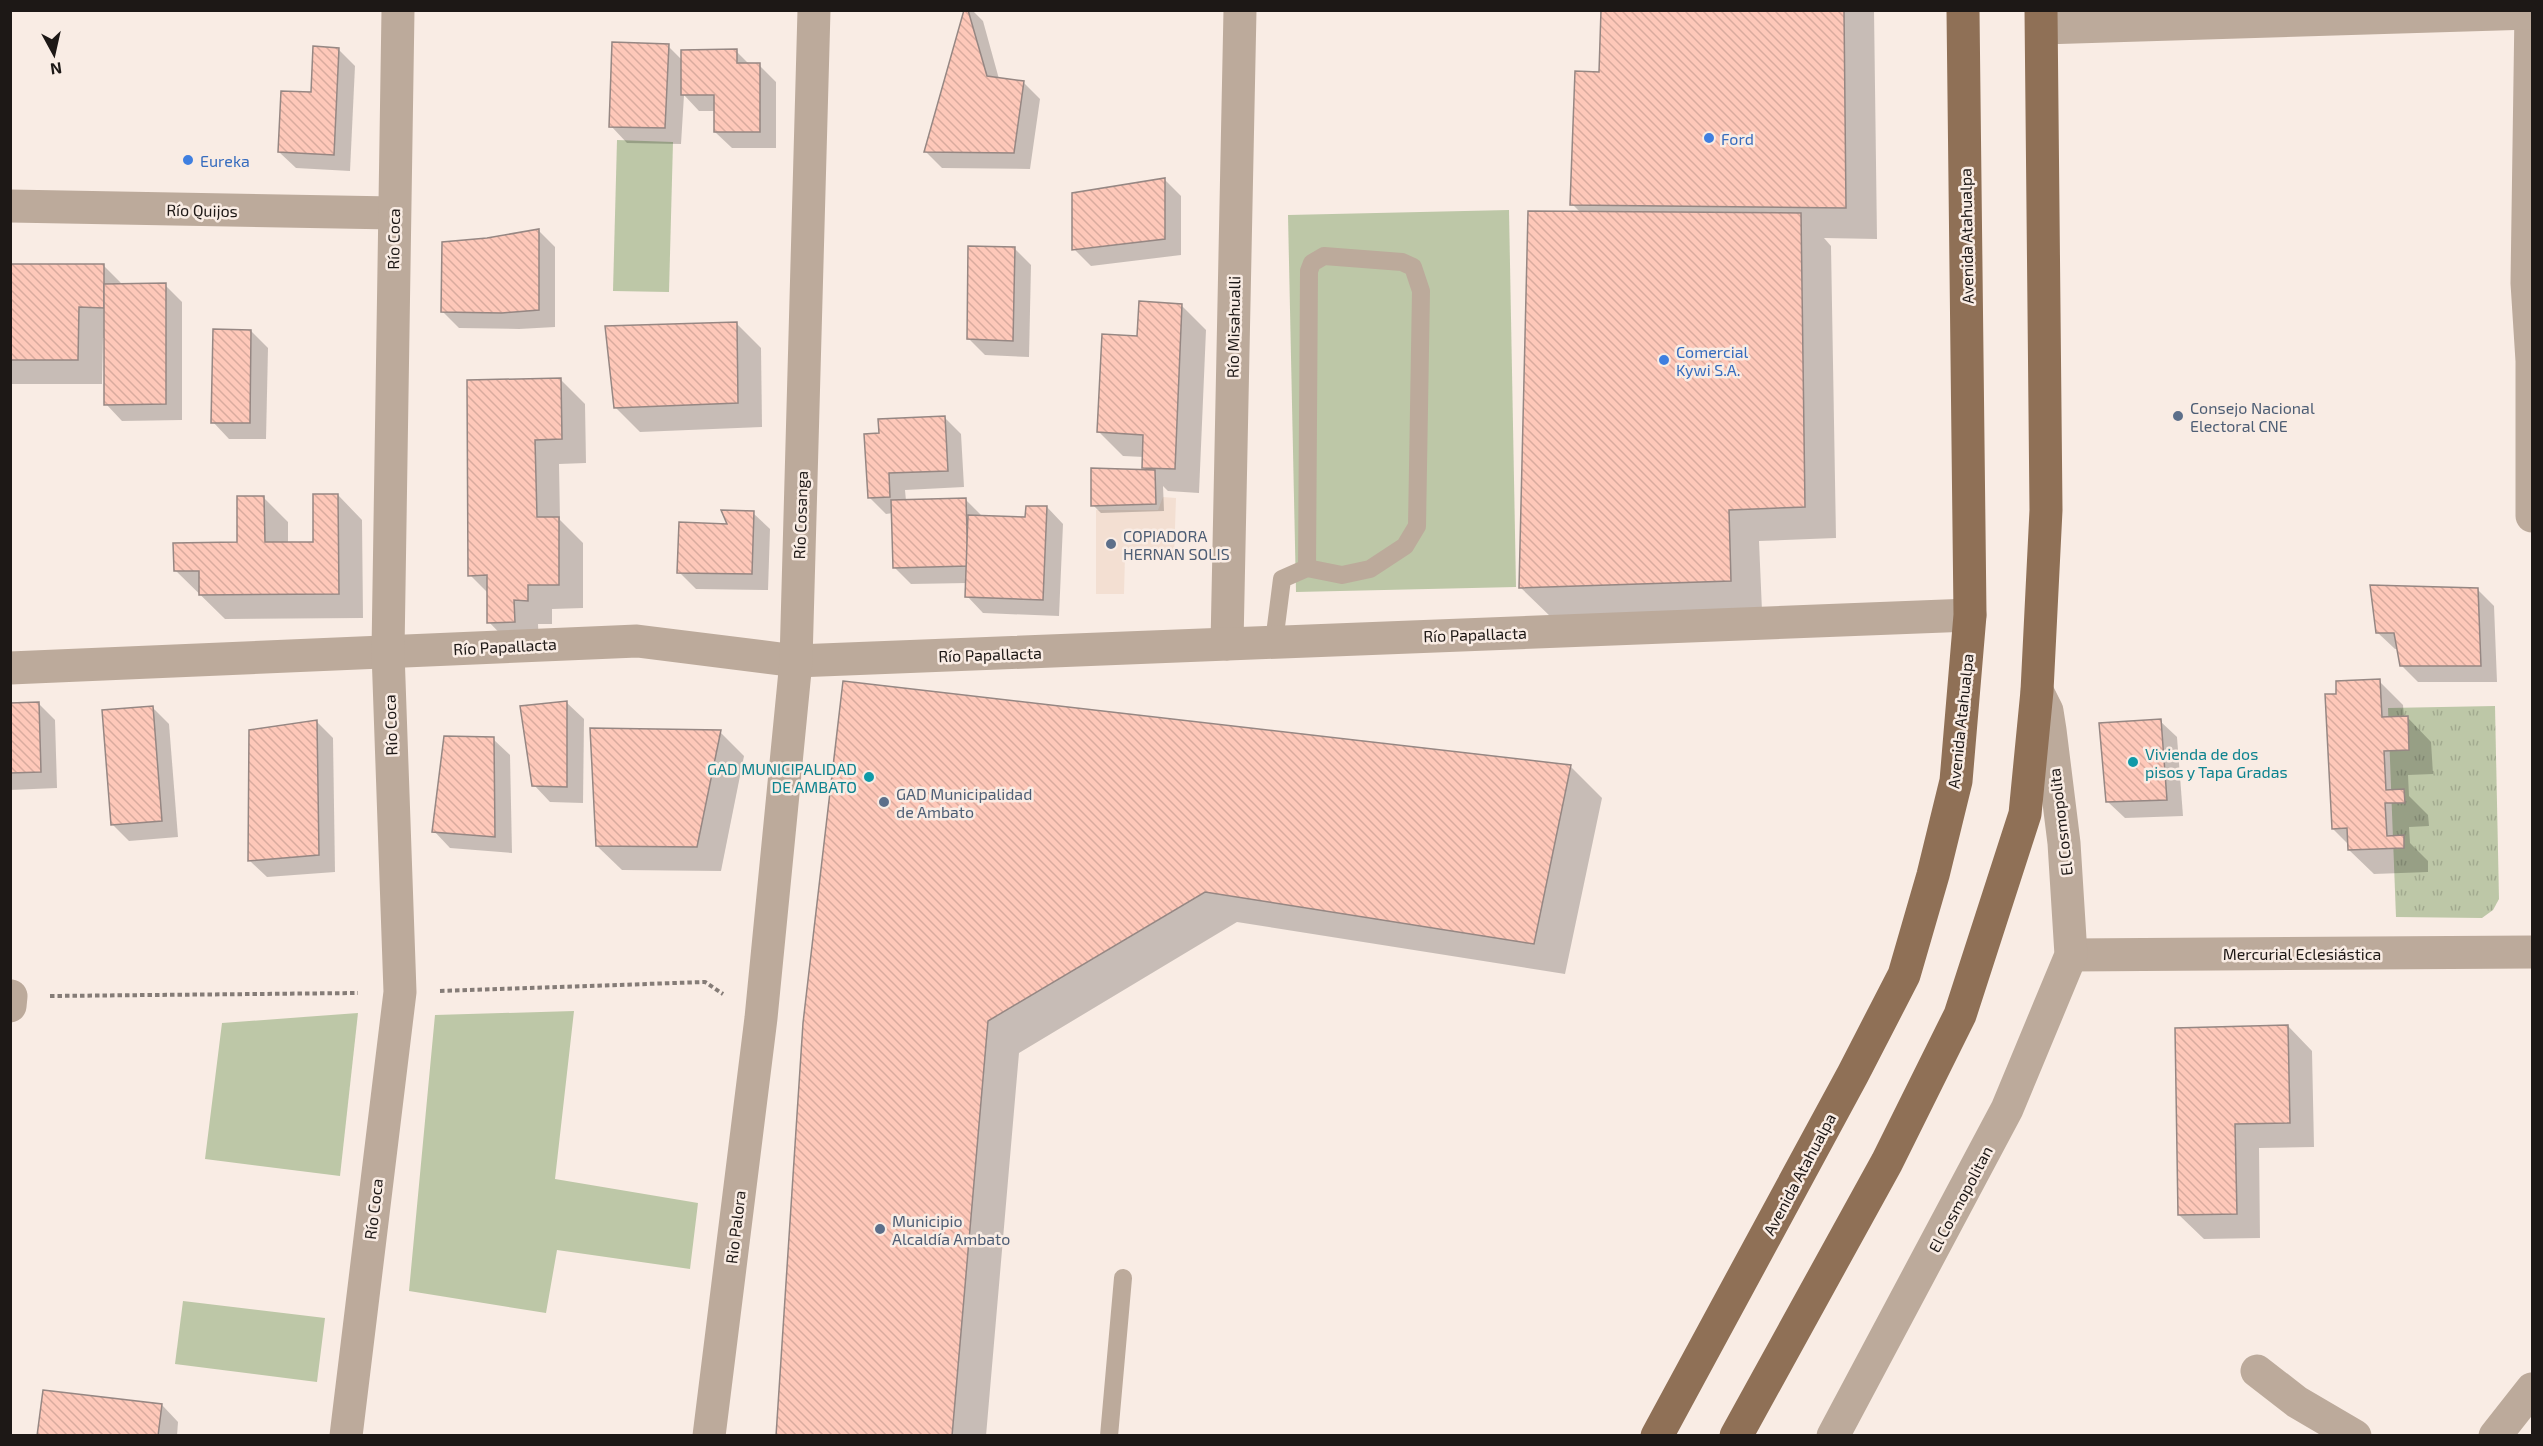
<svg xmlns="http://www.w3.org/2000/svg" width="2543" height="1446" font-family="'Exo 2',sans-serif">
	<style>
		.built { fill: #f3dfd2 }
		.grass { fill: url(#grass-tufts) }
		.green { fill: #bdc7a7 }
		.shadow { fill: #0003 }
		.building { fill: url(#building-back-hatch); stroke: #968783; stroke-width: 1.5 }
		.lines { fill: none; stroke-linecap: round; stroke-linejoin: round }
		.path { stroke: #857c77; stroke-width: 4; stroke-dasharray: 4.5 3; stroke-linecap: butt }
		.service { stroke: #bcaa9b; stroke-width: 18 }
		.minor { stroke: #bcaa9b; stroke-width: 33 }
		.primary { stroke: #8f7056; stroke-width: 33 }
		.shop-dot { fill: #3f7fe0; stroke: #f9ece4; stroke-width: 2 }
		.service-dot { fill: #5c6f8a; stroke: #f9ece4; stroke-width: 2 }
		.culture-dot { fill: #0f9aa8; stroke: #f9ece4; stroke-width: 2 }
		.labels { text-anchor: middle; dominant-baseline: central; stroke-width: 5; stroke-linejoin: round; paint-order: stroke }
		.shop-label { font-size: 16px; fill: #366cbe; stroke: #f9ece4; text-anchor: start }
		.street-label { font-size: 16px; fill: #1d1816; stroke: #f9ece4 }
		.service-label { font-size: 16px; fill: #4e5e75; stroke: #f9ece4; text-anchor: start }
		.culture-label { font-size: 16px; fill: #0d838f; stroke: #f9ece4; text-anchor: start }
	</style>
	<defs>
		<pattern id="grass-tufts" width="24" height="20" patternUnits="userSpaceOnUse" patternTransform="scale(1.5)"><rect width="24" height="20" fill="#bdc7a7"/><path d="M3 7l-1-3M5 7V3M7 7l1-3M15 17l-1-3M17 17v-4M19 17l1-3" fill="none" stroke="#a2aa8f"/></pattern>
		<pattern id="building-back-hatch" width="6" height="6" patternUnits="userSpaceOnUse" patternTransform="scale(1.5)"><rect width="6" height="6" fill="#fec8b9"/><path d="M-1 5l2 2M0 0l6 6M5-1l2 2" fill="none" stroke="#d9ab9e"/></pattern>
	</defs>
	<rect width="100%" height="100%" fill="#f9ece4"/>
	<polygon class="built" points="1163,497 1176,498 1174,557 1125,556 1124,594 1096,594 1096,510 1158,510"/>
	<polygon class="grass" points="2495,706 2499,899 2493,910 2482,918 2396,917 2388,708"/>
	<g class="green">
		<polygon points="617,140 673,142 669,292 613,291"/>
		<polygon points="1509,210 1516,587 1296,592 1288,215"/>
		<polygon points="574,1011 555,1179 698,1203 690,1269 557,1250 546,1313 409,1291 435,1015"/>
		<polygon points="358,1013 340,1176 205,1159 222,1023"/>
		<polygon points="183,1301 325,1318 317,1382 175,1364"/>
	</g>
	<g class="shadow">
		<polygon points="966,10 972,10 983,21 999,79 1023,82 1040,99 1030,169 942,168 925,151"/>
		<polygon points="1603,10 1874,10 1877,239 1824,238 1831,246 1836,538 1759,541 1762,611 1552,618 1520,587 1580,212 1572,204 1600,73"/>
		<polygon points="668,46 682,60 736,51 750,65 759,65 776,82 776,148 732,148 715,132 715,111 699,111 684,95 681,144 627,143 611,126"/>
		<polygon points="338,49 355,66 350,171 296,168 279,152"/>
		<polygon points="1165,180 1181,196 1181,255 1091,266 1074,249"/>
		<polygon points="538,230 555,247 555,327 519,329 459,328 442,311 488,240"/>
		<polygon points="1014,248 1031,265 1029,357 985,355 969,339"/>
		<polygon points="103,265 123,285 165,285 182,302 182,420 122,421 106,404 105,338 103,338 102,384 10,384 10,266"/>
		<polygon points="1181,305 1206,330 1199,493 1168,491 1163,486 1164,511 1101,513 1093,505 1148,471 1144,467 1144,457 1123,456 1099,432 1139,337"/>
		<polygon points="737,324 761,348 762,427 640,432 616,408"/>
		<polygon points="251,331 268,348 266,439 229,439 213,422"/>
		<polygon points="561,380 585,404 586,463 559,464 560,520 583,543 583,608 552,609 552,624 538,624 539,646 513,647 489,622 489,594 470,575"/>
		<polygon points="944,417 961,434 964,487 905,490 906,501 965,499 982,516 1027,519 1047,507 1063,524 1059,616 983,613 967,596 968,583 911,584 894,567 893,513 886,514 869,497 881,434"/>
		<polygon points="338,495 362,520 363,618 225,619 175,570 239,543 263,497 288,522 288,544 315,543"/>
		<polygon points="753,513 770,529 768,590 696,589 679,572 729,525"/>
		<polygon points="2477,589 2494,606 2497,682 2418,682 2401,665 2398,649 2395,649 2378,633"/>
		<polygon points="2379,681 2403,705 2404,717 2407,717 2431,742 2433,774 2408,775 2409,796 2428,815 2429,826 2409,827 2410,843 2428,861 2428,872 2374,874 2349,850 2349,845 2333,829 2338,695"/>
		<polygon points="567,703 584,719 583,803 550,802 534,785"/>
		<polygon points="10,704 39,704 55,720 57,788 10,790"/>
		<polygon points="152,707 169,724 178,837 129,841 112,824"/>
		<polygon points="2160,721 2177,737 2183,816 2125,818 2108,802"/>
		<polygon points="317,722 333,738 335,872 267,877 250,861 250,731"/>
		<polygon points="720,732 744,756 721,871 622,870 597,846"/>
		<polygon points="493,739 510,755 512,853 450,848 434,831"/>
		<polygon points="1571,767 1602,798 1565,974 1237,922 1019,1053 986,1436 778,1436 804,1023"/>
		<polygon points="2288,1026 2312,1051 2314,1147 2259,1148 2260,1238 2204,1239 2179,1215"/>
		<polygon points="162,1405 178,1422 177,1436 39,1436"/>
	</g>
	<g class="building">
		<polygon points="964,10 968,10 987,76 1024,81 1014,153 924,152"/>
		<polygon points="1601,10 1844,10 1846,208 1570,205 1575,71 1599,72"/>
		<polygon points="612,42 669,44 665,128 609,127"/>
		<polygon points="313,46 339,48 334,155 278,152 281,91 311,92"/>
		<polygon points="737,49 737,63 760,63 760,132 714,132 714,95 681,95 681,50"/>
		<polygon points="1165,178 1165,239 1072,250 1072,193"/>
		<polygon points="1528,211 1801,213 1805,507 1729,510 1731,581 1519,588"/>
		<polygon points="539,229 539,310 502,313 441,312 442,242 487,238"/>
		<polygon points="968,246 1015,247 1013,341 967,339"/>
		<polygon points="10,264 104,264 104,308 79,307 78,360 10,360"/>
		<polygon points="166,283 166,404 104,405 104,284"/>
		<polygon points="1139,301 1182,304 1175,469 1142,468 1143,435 1097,432 1102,334 1137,336"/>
		<polygon points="737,322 738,403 614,408 605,326"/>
		<polygon points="213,329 251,330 250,423 211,423"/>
		<polygon points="561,378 562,439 535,440 537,517 559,517 559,585 528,585 528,601 514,600 515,622 487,623 487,575 468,576 467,380"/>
		<polygon points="945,416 948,471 889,473 890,497 868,498 864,434 879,433 878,419"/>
		<polygon points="1091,468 1155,470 1156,504 1091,506"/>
		<polygon points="313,494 338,494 339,594 199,595 199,571 174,571 173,543 237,542 237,496 264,496 265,542 313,542"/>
		<polygon points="966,498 968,566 893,568 891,500"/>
		<polygon points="1026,506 1047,506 1043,600 965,597 968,515 1025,517"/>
		<polygon points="721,510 754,511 752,574 677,573 679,522 727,524"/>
		<polygon points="2370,585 2478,588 2481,666 2400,666 2394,633 2376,633"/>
		<polygon points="2380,679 2382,717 2408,716 2409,750 2384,751 2386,790 2404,789 2405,803 2385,803 2387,836 2404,835 2404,848 2348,850 2347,828 2332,829 2325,694 2336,694 2336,681"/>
		<polygon points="843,681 1571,765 1534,944 1205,892 988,1021 952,1436 776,1436 803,1023"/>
		<polygon points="567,701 567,787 532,786 520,706"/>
		<polygon points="39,702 41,772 10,773 10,703"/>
		<polygon points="153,706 162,821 111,825 102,710"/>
		<polygon points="2161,719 2167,800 2106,802 2099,723"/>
		<polygon points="317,720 319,855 248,861 249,730"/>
		<polygon points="590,728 721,730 697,847 596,846"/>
		<polygon points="444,736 494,737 495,837 432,832"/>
		<polygon points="2288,1025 2290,1123 2235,1124 2237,1214 2178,1215 2175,1028"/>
		<polygon points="43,1390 162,1404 158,1436 37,1436"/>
	</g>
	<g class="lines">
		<g class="path">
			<polyline points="440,991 705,982 723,994"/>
			<polyline points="50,996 358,993"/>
		</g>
		<g class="service">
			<polyline points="1274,642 1282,579 1307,568 1342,575 1370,569 1405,546 1417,526 1421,291 1413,267 1402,262 1324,256 1312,263 1309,271 1307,568"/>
			<polyline points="1109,1436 1123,1278"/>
		</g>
		<g class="minor">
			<polyline points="2531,10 2527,283 2532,361 2532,516"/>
			<polyline points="2042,28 2531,13"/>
			<polyline points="10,206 394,213"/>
			<polyline points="1227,644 1240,10"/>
			<polyline points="10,668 637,641 796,661 1970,615"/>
			<polyline points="2071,955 2532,952"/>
			<polyline points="10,1006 11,996"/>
			<polyline points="2257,1371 2297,1402 2355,1436"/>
			<polyline points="346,1436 400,992 388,652 398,10"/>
			<polyline points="709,1436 761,1018 796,661 814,10"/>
			<polyline points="1833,1436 2007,1109 2071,955 2064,843 2050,730 2047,711 2037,691"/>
			<polyline points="2495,1436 2532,1389"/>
		</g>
		<g class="primary">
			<polyline points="1657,1436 1853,1074 1904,975 1933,875 1956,781 1970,615 1963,10"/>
			<polyline points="1736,1436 1887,1162 1960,1015 2025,814 2037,691 2046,510 2041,10"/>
		</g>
	</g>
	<g class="shop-dot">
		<circle cx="1709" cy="138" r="6"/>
		<circle cx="188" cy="160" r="6"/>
		<circle cx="1664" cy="360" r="6"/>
	</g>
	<g class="service-dot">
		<circle cx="2178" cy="416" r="6"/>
		<circle cx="1111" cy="544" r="6"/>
		<circle cx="884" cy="802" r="6"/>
		<circle cx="880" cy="1229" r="6"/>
	</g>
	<g class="culture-dot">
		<circle cx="2133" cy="762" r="6"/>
		<circle cx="869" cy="777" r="6"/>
	</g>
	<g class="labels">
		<g class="shop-label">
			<text x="1721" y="138">Ford</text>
			<text x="200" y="160">Eureka</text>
			<text x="1676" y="351">Comercial<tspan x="1676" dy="18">Kywi S.A.</tspan></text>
		</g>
		<g class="street-label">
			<text transform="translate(202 210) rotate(1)">Río Quijos</text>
			<text transform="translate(1966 236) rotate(-91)">Avenida Atahualpa</text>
			<text transform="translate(393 239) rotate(-89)">Río Coca</text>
			<text transform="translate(1233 327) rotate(-89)">Río Misahualli</text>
			<text transform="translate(800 515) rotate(-88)">Río Cosanga</text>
			<text transform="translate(1475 634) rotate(-2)">Río Papallacta</text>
			<text transform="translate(505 646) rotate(-3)">Río Papallacta</text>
			<text transform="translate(990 654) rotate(-2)">Río Papallacta</text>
			<text transform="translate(1960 721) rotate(-84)">Avenida Atahualpa</text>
			<text transform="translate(390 725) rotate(-92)">Río Coca</text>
			<text transform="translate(2060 822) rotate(-97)">El Cosmopolita</text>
			<text x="2302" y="953">Mercurial Eclesiástica</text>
			<text transform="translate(1799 1174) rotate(-62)">Avenida Atahualpa</text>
			<text transform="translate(1960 1199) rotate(-62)">El Cosmopolitan</text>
			<text transform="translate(373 1209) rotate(-83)">Río Coca</text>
			<text transform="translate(735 1227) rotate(-83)">Rio Palora</text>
		</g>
		<g class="service-label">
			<text x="2190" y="407">Consejo Nacional<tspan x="2190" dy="18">Electoral CNE</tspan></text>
			<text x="1123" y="535">COPIADORA<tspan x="1123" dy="18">HERNAN SOLIS</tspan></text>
			<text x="896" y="793">GAD Municipalidad<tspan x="896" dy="18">de Ambato</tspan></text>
			<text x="892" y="1220">Municipio<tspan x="892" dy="18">Alcaldía Ambato</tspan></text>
		</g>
		<g class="culture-label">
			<text x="2145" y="753">Vivienda de dos<tspan x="2145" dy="18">pisos y Tapa Gradas</tspan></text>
			<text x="857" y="768" text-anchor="end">GAD MUNICIPALIDAD<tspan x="857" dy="18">DE AMBATO</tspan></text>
		</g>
	</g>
	<rect width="2543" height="1446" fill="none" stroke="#1d1816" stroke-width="24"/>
	<g transform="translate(54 54) rotate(172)" stroke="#f9ece4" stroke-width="4.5" paint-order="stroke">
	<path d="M0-4.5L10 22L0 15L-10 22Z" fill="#1d1816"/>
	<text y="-9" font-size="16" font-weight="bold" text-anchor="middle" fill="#1d1816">N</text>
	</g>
</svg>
